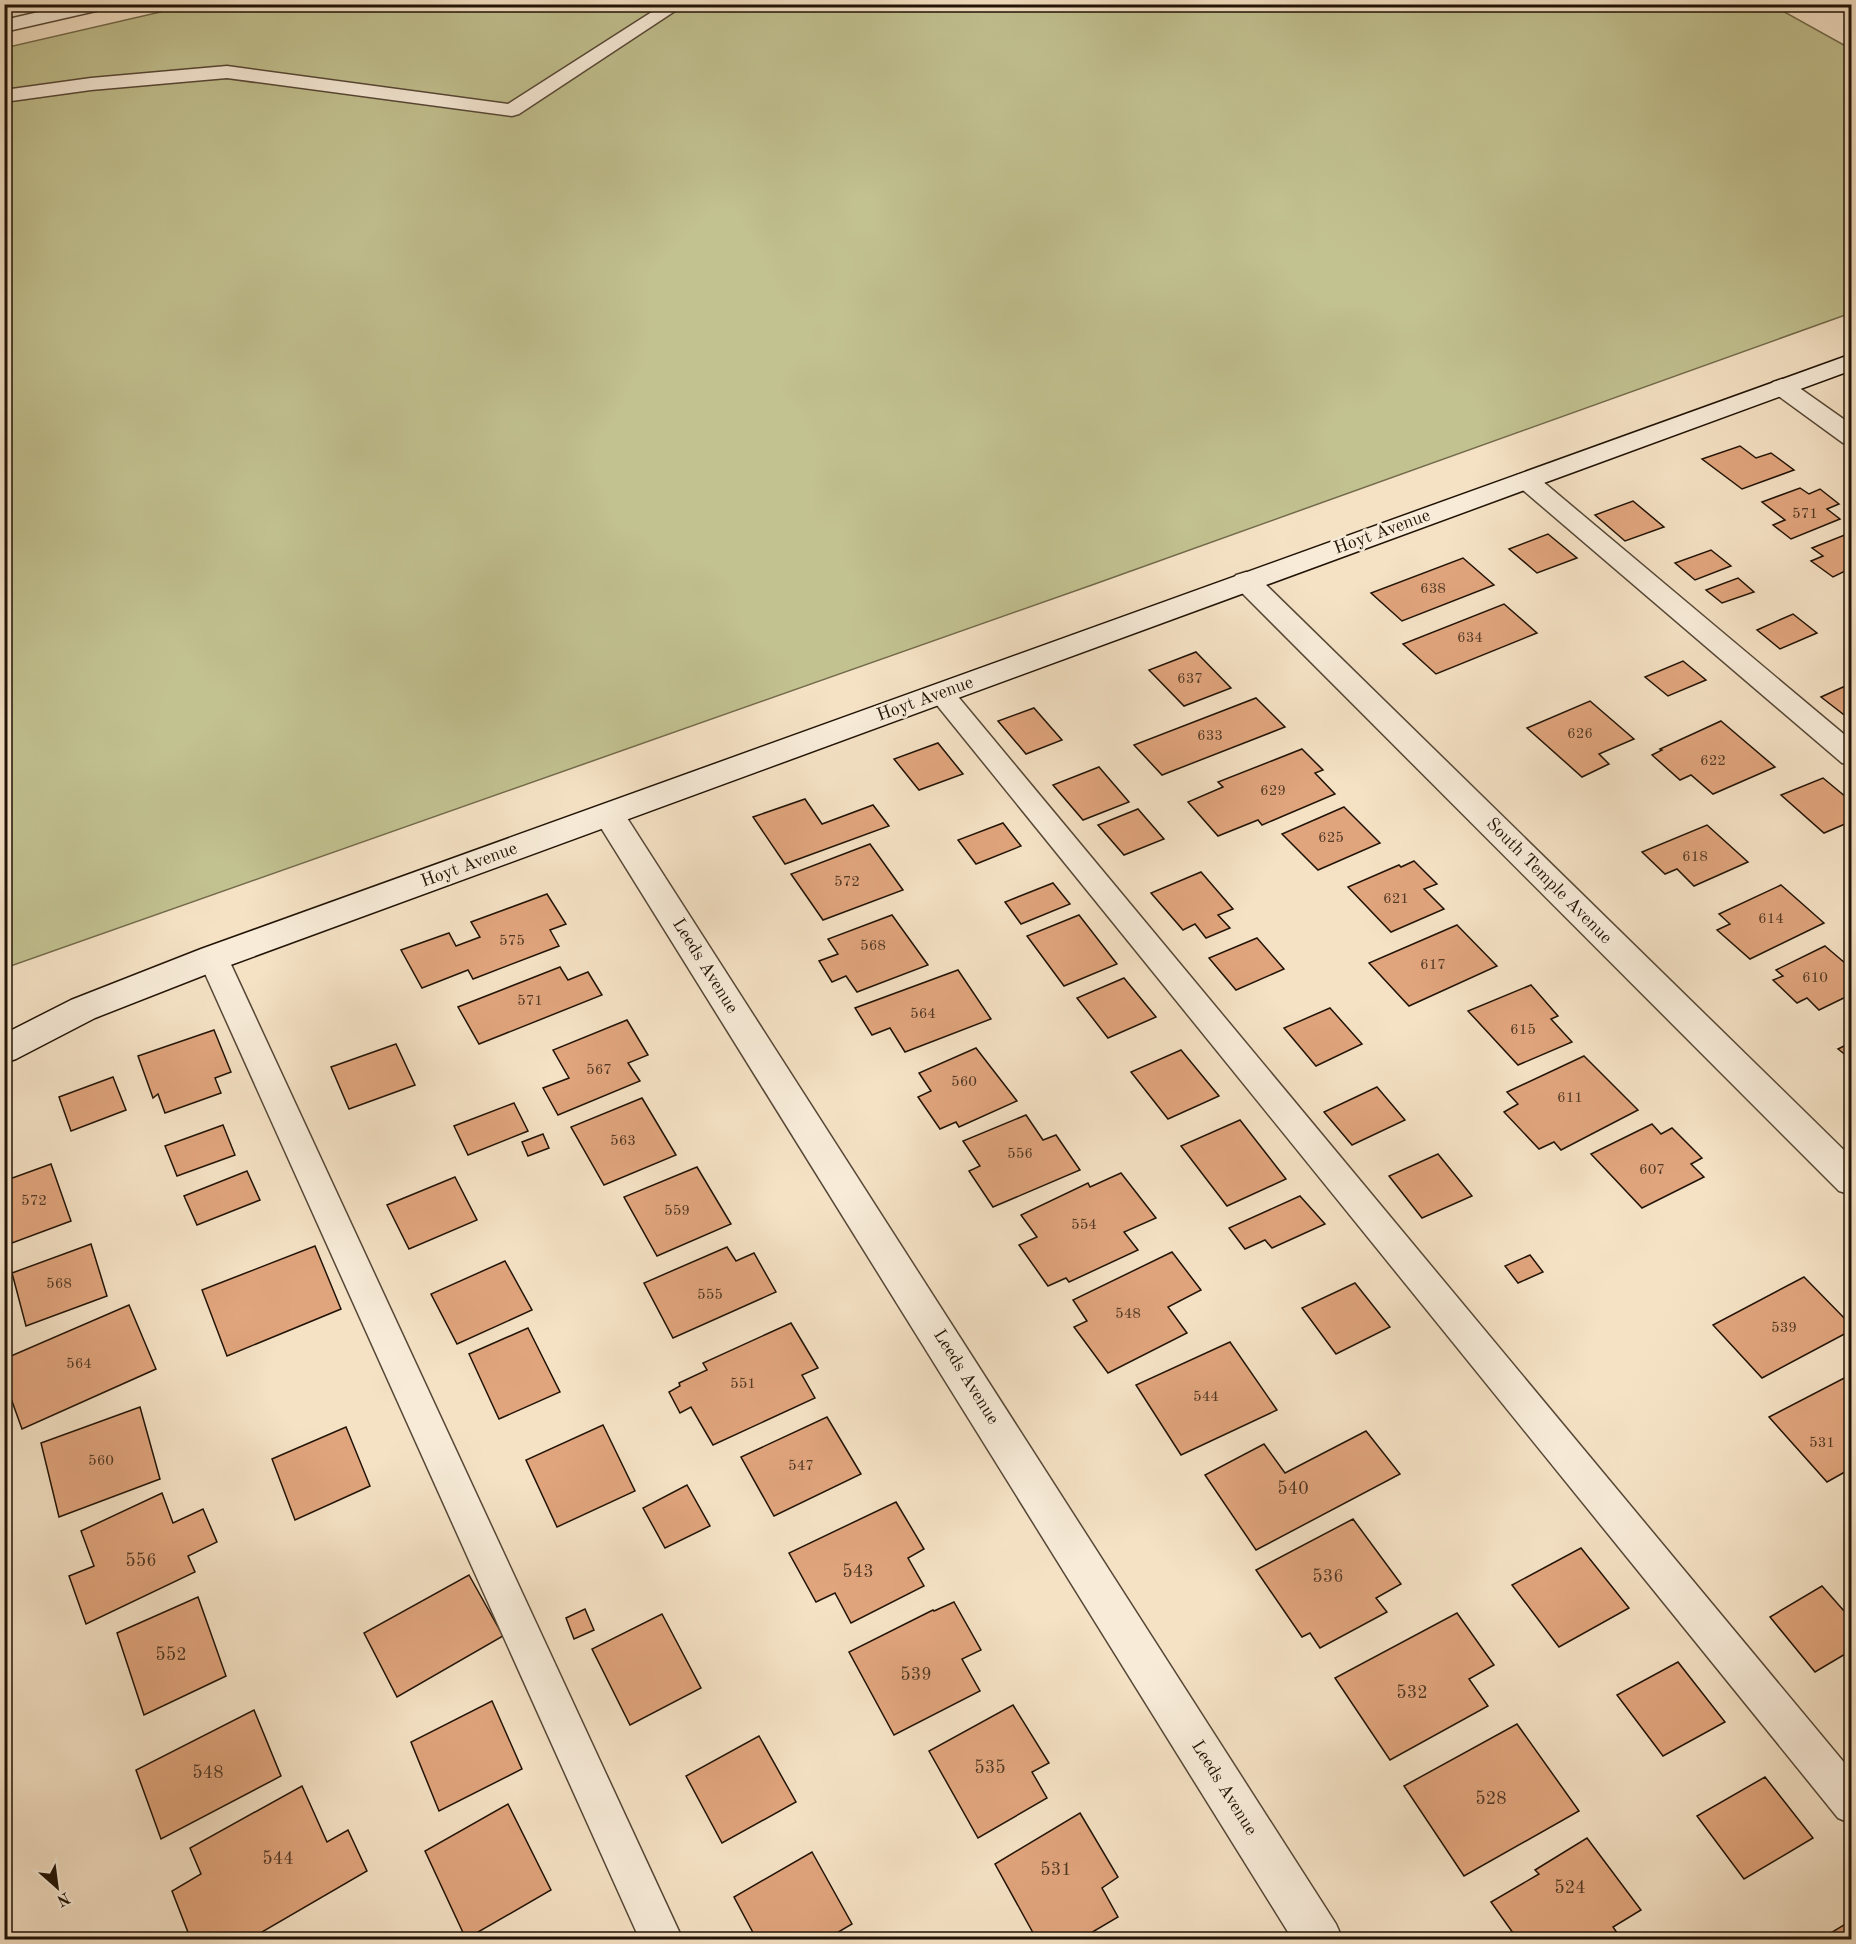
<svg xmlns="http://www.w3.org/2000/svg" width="1856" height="1944" font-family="'Old Standard TT',serif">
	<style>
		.green { fill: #c2c190; stroke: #726a4b; stroke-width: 1.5 }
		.building { fill: #e1a57d; stroke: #211306; stroke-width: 1.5 }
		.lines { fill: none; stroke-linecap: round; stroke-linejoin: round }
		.service-casing { stroke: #564736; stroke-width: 3 }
		.minor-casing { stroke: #564736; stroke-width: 3 }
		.tertiary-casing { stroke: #564736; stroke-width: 3 }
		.secondary-casing { stroke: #211306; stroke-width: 3 }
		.service { fill: #f8ecd9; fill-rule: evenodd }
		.minor { fill: #f8ecd9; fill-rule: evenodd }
		.tertiary { fill: #f8ecd9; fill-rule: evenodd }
		.secondary { fill: #f8ecd9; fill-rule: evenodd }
		.labels { text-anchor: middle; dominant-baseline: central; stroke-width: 5; stroke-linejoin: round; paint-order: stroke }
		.number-label { font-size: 15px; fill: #513824 }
		.street-label { font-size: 18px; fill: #211306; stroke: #f8ecd9 }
		.near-number-label { font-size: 18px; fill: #513824 }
	</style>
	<rect width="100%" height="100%" fill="#f5e2c5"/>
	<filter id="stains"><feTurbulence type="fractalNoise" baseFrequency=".00333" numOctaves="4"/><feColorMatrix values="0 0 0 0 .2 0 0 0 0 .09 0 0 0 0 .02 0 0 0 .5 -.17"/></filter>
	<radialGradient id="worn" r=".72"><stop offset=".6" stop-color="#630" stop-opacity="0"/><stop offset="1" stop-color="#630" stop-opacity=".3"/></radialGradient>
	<polygon class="green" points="195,4 1772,5 1851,49 1851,313 1092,585 5,968 4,48"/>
	<g class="building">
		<polygon points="1740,446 1756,458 1771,453 1794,470 1742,489 1702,459"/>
		<polygon points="1800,488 1809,494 1820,489 1839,504 1827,509 1840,519 1791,539 1773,525 1785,520 1762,502"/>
		<polygon points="1633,501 1664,527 1625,541 1595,515"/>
		<polygon points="1852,532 1852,576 1845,571 1833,577 1811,561 1823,556 1812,548"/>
		<polygon points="1548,534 1577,558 1537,573 1509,549"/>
		<polygon points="1711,550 1731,566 1695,580 1675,563"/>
		<polygon points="1463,558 1494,585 1402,621 1371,593"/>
		<polygon points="1738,578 1754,592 1722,603 1706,590"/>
		<polygon points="1504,604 1537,633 1436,674 1403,644"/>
		<polygon points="1793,614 1817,633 1780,649 1757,630"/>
		<polygon points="1196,652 1231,688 1184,706 1149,670"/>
		<polygon points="1683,661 1706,680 1668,696 1645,677"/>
		<polygon points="1852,683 1852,721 1821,697"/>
		<polygon points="1256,698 1285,727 1162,775 1134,745"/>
		<polygon points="1590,701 1634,739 1599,754 1609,764 1582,777 1527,728"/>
		<polygon points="1034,708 1062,740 1026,754 998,721"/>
		<polygon points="1721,721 1775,767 1713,794 1691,775 1680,780 1652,755 1662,750 1660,749"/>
		<polygon points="938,743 963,774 919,790 894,759"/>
		<polygon points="1302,749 1323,770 1315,773 1335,794 1262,825 1258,820 1218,836 1188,802 1223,787 1218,782"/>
		<polygon points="1099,767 1129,802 1083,820 1053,785"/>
		<polygon points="1823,778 1852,802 1852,821 1824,833 1781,795"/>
		<polygon points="805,799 822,824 873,805 889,826 785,864 753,817"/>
		<polygon points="1344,807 1380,843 1318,870 1282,834"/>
		<polygon points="1138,809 1164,839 1124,855 1098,825"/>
		<polygon points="1003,823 1021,846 976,864 958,840"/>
		<polygon points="1707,825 1748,862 1694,886 1677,869 1665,874 1642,852"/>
		<polygon points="870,844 903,890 823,920 791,874"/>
		<polygon points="1414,861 1437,884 1424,889 1444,909 1391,932 1348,887 1399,865 1401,867"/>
		<polygon points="1201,872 1233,909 1218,915 1230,928 1206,938 1195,924 1183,930 1151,893"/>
		<polygon points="1053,883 1070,904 1021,924 1005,902"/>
		<polygon points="1781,885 1824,923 1750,959 1717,930 1730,924 1719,914"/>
		<polygon points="547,894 566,924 550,930 559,946 473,979 468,970 422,988 401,950 449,933 456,946 480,937 471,922"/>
		<polygon points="892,915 928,965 857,992 846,976 832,982 819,961 838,954 828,939"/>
		<polygon points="1079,915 1117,964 1064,986 1027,936"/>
		<polygon points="1457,925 1497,966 1409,1006 1369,963"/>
		<polygon points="1257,938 1284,969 1236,990 1209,958"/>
		<polygon points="1825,946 1852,969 1852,994 1819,1010 1807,998 1797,1003 1773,980 1783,976 1776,970"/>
		<polygon points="560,967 568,980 588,972 602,995 479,1044 458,1007"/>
		<polygon points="958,970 991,1019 905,1052 890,1028 872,1035 855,1008"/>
		<polygon points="1124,978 1156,1017 1108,1038 1077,998"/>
		<polygon points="1531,985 1558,1016 1551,1019 1572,1042 1518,1065 1468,1011"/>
		<polygon points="1330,1008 1362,1044 1316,1066 1284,1028"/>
		<polygon points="627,1020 648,1055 628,1063 640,1081 558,1115 543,1088 569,1078 553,1050"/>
		<polygon points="214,1030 231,1072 215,1078 221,1093 165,1113 158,1094 153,1098 138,1056"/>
		<polygon points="1852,1042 1852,1060 1838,1049"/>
		<polygon points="396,1044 415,1085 349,1109 331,1067"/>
		<polygon points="976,1048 1017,1101 959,1127 956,1122 940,1129 918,1097 931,1091 919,1073"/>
		<polygon points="1181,1050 1219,1096 1168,1119 1131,1072"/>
		<polygon points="1584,1056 1638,1110 1561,1150 1554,1142 1539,1149 1504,1112 1518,1104 1507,1092"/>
		<polygon points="113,1077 126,1110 71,1131 59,1097"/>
		<polygon points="1377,1087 1405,1120 1352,1145 1324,1112"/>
		<polygon points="642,1098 676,1155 604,1185 571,1127"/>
		<polygon points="514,1103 528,1131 468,1155 454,1126"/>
		<polygon points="1026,1115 1043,1140 1056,1135 1080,1170 993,1207 969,1171 980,1166 963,1141"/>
		<polygon points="1240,1120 1286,1179 1227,1206 1181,1146"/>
		<polygon points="1652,1124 1661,1134 1672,1128 1702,1158 1691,1164 1704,1177 1642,1208 1591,1154"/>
		<polygon points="223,1125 235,1155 177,1176 165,1146"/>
		<polygon points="543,1134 549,1148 528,1156 522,1142"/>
		<polygon points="1438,1154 1472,1196 1422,1218 1389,1176"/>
		<polygon points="51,1164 71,1221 4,1246 4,1181"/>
		<polygon points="697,1167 731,1224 657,1256 624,1197"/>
		<polygon points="247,1171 260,1200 197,1225 184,1196"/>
		<polygon points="1121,1173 1156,1218 1124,1232 1138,1250 1069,1282 1066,1278 1048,1286 1019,1245 1037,1237 1021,1215 1088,1183 1090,1187"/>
		<polygon points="455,1177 477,1220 409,1249 387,1205"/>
		<polygon points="1300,1196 1325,1224 1272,1248 1265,1240 1245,1249 1229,1228"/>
		<polygon points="91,1244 107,1296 26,1326 12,1273"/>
		<polygon points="315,1246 341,1309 227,1356 202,1290"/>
		<polygon points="727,1247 736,1261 754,1253 776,1292 673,1338 644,1283"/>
		<polygon points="1172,1252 1201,1290 1168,1307 1187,1333 1108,1373 1074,1327 1087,1321 1073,1300"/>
		<polygon points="1530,1255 1543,1272 1518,1283 1505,1266"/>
		<polygon points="505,1261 532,1310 457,1344 431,1294"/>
		<polygon points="1804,1277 1852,1326 1852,1330 1762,1378 1713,1325"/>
		<polygon points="1355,1283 1390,1327 1336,1354 1302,1308"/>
		<polygon points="129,1305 156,1369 22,1429 4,1379 4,1359"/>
		<polygon points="791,1323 818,1368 802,1375 815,1398 713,1445 691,1407 680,1413 669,1392 680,1386 679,1383 707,1370 703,1363"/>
		<polygon points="528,1328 560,1392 499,1419 469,1354"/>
		<polygon points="1230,1342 1277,1410 1181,1455 1136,1385"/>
		<polygon points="1852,1374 1852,1468 1827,1482 1769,1417"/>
		<polygon points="140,1407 160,1479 59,1517 41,1443"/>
		<polygon points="827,1417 861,1474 774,1516 741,1457"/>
		<polygon points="603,1425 635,1491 557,1527 526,1460"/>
		<polygon points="346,1427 370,1486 295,1520 272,1459"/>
		<polygon points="1366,1431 1400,1474 1256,1550 1205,1475 1264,1444 1285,1473"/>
		<polygon points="687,1485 710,1526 665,1548 643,1508"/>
		<polygon points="162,1493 173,1523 203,1509 217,1542 188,1556 195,1572 86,1624 69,1576 94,1566 81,1531"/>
		<polygon points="896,1502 924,1549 908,1558 924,1586 851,1623 835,1593 816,1602 789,1553"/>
		<polygon points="1353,1519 1401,1584 1376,1598 1387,1612 1320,1648 1310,1633 1302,1637 1256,1570"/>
		<polygon points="1581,1548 1629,1608 1559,1647 1512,1585"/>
		<polygon points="469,1575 503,1636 397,1697 364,1633"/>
		<polygon points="1822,1586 1852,1620 1852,1650 1815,1672 1770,1617"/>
		<polygon points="198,1597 226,1676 144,1715 117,1633"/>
		<polygon points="954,1602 981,1650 962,1659 980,1691 894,1735 849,1652 933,1610 934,1611"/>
		<polygon points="585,1609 594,1630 574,1639 566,1618"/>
		<polygon points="1457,1613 1494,1665 1469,1679 1488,1706 1390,1760 1335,1678"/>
		<polygon points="662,1614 701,1688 630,1725 592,1649"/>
		<polygon points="1678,1662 1725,1722 1663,1756 1617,1695"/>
		<polygon points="492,1701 522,1769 439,1811 411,1742"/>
		<polygon points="1013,1705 1049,1763 1032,1772 1047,1798 978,1838 929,1751"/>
		<polygon points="254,1710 281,1776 161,1839 136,1770"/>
		<polygon points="1517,1724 1579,1811 1464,1876 1404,1786"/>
		<polygon points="759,1736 796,1802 722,1843 686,1776"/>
		<polygon points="1765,1777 1813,1838 1744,1879 1697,1816"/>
		<polygon points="302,1786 327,1842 348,1830 367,1871 248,1940 191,1940 172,1891 201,1874 190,1848"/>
		<polygon points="508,1804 551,1890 466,1939 425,1851"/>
		<polygon points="1080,1813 1118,1877 1102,1888 1118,1917 1079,1940 1037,1940 995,1864"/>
		<polygon points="1587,1838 1641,1910 1613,1927 1622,1940 1518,1940 1491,1902 1539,1874 1535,1870"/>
		<polygon points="812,1852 852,1924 825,1940 757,1940 734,1897"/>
		<polygon points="1852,1920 1852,1940 1819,1940"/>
	</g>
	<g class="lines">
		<defs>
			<g id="service">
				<polygon points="655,4 675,4 678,9 519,114 512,116 227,78 91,90 4,102 4,90 91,78 227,66 508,104 658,8"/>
				<polygon points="1526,473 1535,475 1852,741 1852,765 1842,763 1517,485 1514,480 1517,475"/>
				<polygon points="941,684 950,687 1852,1772 1852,1824 1838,1818 932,699 928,693 932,687"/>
				<polygon points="213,947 224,950 228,958 683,1940 640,1940 198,958 202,950"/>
			</g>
			<g id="minor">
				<polygon points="1782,379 1791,382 1852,425 1852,445 1843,443 1773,392 1769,387 1773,382"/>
				<polygon points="1246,572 1256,575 1852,1158 1852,1195 1839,1191 1236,587 1232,581 1236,575"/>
				<polygon points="609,804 620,807 1336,1924 1343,1940 1293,1940 598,823 594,815 598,807"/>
			</g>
			<polygon id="tertiary" points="73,4 112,4 109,8 4,32 4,20"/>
			<polygon id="secondary" points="1852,354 1852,370 225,967 95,1018 16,1059 4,1063 4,1034 71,1000 201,949"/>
		</defs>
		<use href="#service" class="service-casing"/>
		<use href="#minor" class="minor-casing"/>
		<use href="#tertiary" class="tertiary-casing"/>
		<use href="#secondary" class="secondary-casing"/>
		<use href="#service" class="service"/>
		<use href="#minor" class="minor"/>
		<use href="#tertiary" class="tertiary"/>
		<use href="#secondary" class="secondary"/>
	</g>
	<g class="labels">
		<g class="number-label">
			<text x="1805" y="514">571</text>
			<text x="1433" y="589">638</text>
			<text x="1470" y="638">634</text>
			<text x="1190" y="679">637</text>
			<text x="1580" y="734">626</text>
			<text x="1210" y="736">633</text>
			<text x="1713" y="761">622</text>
			<text x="1273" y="791">629</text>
			<text x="1331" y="838">625</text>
			<text x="1695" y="857">618</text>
			<text x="847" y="882">572</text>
			<text x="1396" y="899">621</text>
			<text x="1771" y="919">614</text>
			<text x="512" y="941">575</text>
			<text x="873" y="946">568</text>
			<text x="1433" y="965">617</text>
			<text x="1815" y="978">610</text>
			<text x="530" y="1001">571</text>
			<text x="923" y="1014">564</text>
			<text x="1523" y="1030">615</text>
			<text x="599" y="1070">567</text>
			<text x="964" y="1082">560</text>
			<text x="1570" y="1098">611</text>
			<text x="623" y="1141">563</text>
			<text x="1020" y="1154">556</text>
			<text x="1652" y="1170">607</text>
			<text x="34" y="1201">572</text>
			<text x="677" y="1211">559</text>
			<text x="1084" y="1225">554</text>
			<text x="59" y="1284">568</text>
			<text x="710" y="1295">555</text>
			<text x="1128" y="1314">548</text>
			<text x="1784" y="1328">539</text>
			<text x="79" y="1364">564</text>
			<text x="743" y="1384">551</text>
			<text x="1206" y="1397">544</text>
			<text x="1822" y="1443">531</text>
			<text x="101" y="1461">560</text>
			<text x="801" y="1466">547</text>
		</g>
		<g class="street-label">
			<text transform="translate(1382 532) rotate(-20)">Hoyt Avenue</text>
			<text transform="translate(925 699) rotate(-20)">Hoyt Avenue</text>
			<text transform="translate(469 865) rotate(-20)">Hoyt Avenue</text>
			<text transform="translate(1549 881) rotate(45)">South Temple Avenue</text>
			<text transform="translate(705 966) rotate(58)">Leeds Avenue</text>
			<text transform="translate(966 1377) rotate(58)">Leeds Avenue</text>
			<text transform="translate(1224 1788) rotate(58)">Leeds Avenue</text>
		</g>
		<g class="near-number-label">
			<text x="1293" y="1489">540</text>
			<text x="141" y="1561">556</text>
			<text x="858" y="1572">543</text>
			<text x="1328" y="1577">536</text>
			<text x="171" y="1655">552</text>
			<text x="916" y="1675">539</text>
			<text x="1412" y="1693">532</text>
			<text x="990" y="1768">535</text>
			<text x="208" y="1773">548</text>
			<text x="1491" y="1799">528</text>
			<text x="278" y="1859">544</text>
			<text x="1056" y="1870">531</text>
			<text x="1570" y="1888">524</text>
		</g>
	</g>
	<rect width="1856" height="1944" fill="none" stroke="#f5e2c5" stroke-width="24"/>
	<rect x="6" y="6" width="1844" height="1932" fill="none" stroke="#211306" stroke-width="3"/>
	<rect x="12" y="12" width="1832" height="1920" fill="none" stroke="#211306" stroke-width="1.5"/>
	<g transform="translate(57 1887) rotate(152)" stroke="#f8ecd9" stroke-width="4.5" paint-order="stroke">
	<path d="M0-4.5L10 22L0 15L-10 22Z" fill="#211306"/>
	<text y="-9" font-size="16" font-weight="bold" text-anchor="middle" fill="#211306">N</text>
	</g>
	<rect width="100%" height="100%" filter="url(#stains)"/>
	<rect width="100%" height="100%" fill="url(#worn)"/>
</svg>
